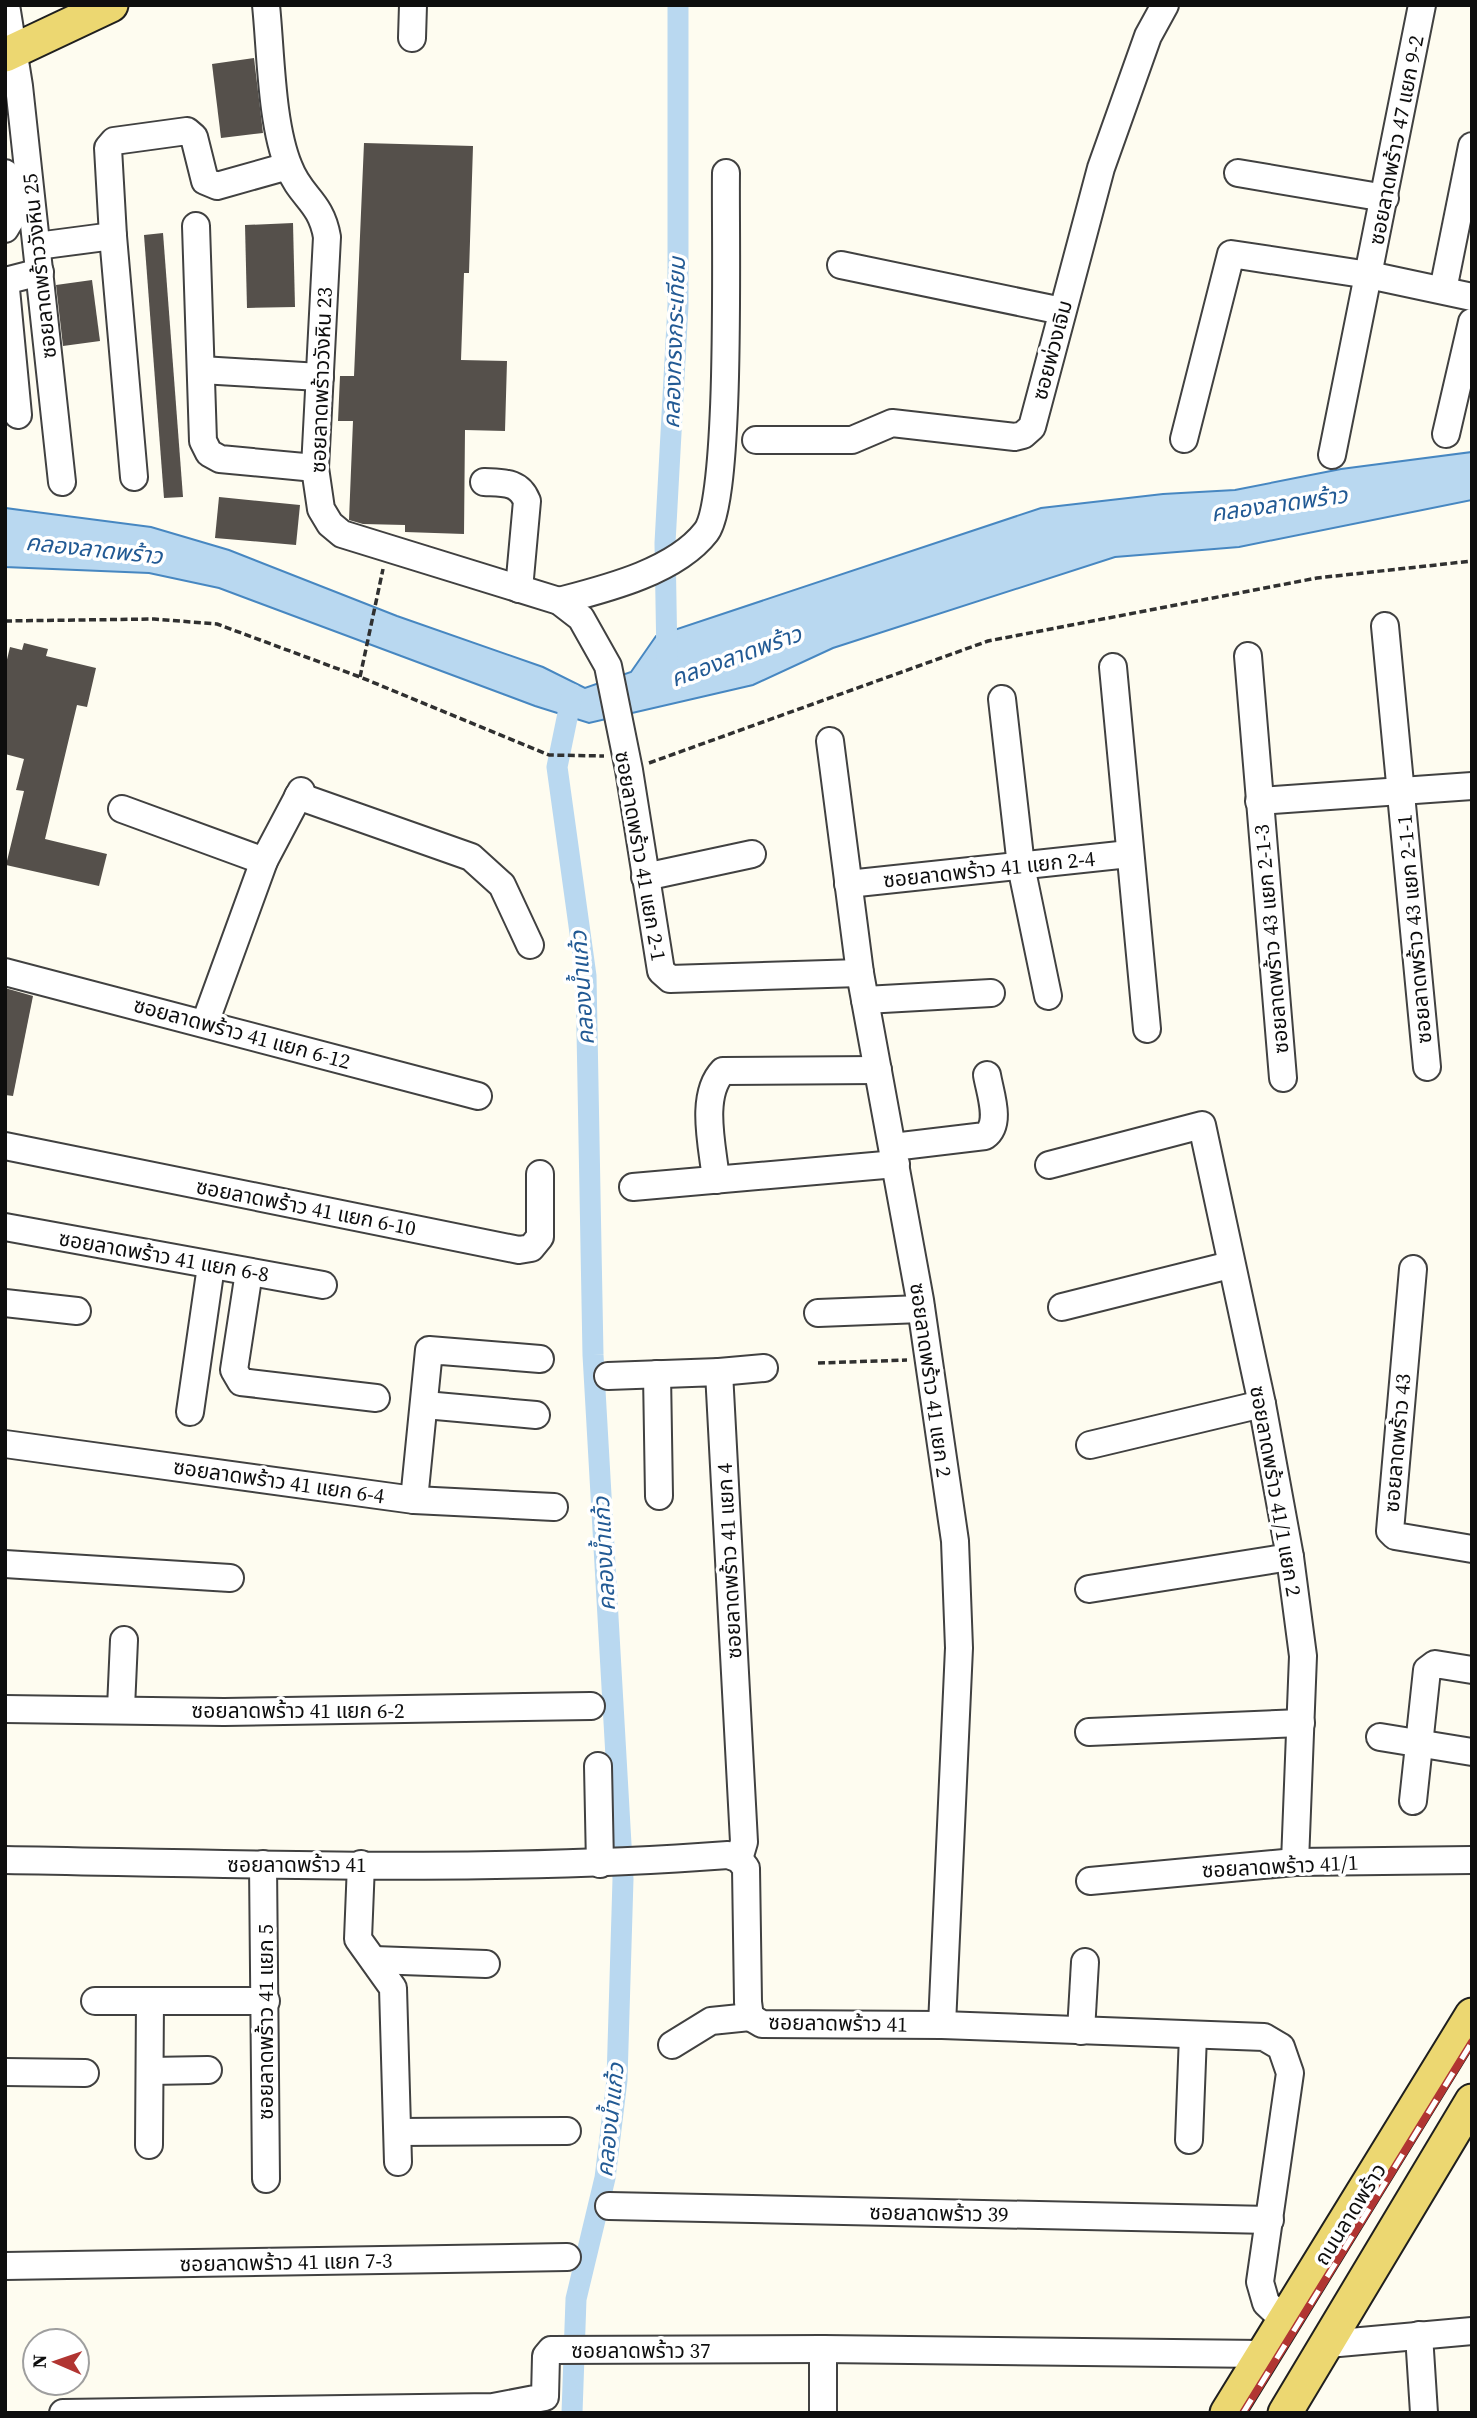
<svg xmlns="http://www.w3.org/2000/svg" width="1477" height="2418" font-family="'Source Serif 4','Noto Sans Thai',serif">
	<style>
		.water { fill: #b9d8f0; stroke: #4787c1; stroke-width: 2 }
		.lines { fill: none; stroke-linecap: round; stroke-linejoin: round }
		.canal { stroke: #b9d8f0; stroke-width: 21 }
		.building { fill: #55504b }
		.minor-casing { stroke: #414141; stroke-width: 30 }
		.major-casing { stroke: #1f1f1f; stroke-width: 37 }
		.path { stroke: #303030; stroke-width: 3.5; stroke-dasharray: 7 3.5; stroke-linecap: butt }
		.minor { stroke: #fff; stroke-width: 26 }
		.major { stroke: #ecd771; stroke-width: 33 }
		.rail-casing { stroke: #b13532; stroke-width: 8 }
		.rail { stroke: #fff; stroke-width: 5; stroke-dasharray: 16; stroke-linecap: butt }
		.labels { text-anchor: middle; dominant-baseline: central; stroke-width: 7; stroke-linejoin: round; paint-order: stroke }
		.street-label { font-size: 21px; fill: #0e0e0e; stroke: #fff }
		.water-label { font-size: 23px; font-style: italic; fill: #225a94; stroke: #fff }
	</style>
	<rect width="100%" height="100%" fill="#fefcf0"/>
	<polygon class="water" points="1472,452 1472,500 1239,547 1115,557 833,648 753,685 589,723 535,706 219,588 149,573 5,567 5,508 151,527 229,550 397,616 543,667 585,688 631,672 656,636 1041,508 1163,494 1235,490 1341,469"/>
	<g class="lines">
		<g class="canal">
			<polyline points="667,661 665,543 678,305 678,5"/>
			<polyline points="572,2413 576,2299 605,2178 617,2080 623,1879 593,1355 586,976 557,767 572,694"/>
		</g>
	</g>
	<g class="building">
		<polygon points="254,58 263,133 221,138 212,64"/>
		<polygon points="364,143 473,146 469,273 464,273 461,360 507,361 505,431 465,430 464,534 405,532 405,525 363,524 349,520 353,421 338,421 340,376 354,376"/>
		<polygon points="293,223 295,307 247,308 245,225"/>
		<polygon points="163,233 183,497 164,498 144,235"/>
		<polygon points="92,280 100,341 63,346 56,285"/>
		<polygon points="219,497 300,505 296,545 215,538"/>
		<polygon points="24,643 48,649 46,656 96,668 87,707 77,705 45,839 107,854 99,886 6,865 24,791 16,790 24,759 5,754 5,668 10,647 22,650"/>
		<polygon points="5,988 33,996 13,1096 5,1095"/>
	</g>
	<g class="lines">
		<defs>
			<g id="minor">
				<polyline points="6,5 19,86 62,482"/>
				<path d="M266 5C271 53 271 124 289 167 300 197 321 201 327 237L315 468 321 509 330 524 342 534 559 601 581 618 608 666 629 770 661 971 670 979 860 973"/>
				<polyline points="412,38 413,5"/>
				<polyline points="5,173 11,219 5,229"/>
				<polyline points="1238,173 1385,198"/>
				<polyline points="196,226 203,441 209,453 220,459 315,468"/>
				<polyline points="37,246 113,236"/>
				<polyline points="841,265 1062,311"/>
				<polyline points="1443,290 1472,146"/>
				<polyline points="201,370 320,377"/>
				<polyline points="18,415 6,289 9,280 40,272"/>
				<polyline points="1446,434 1472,322"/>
				<polyline points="1184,439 1231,254 1369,275 1472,297"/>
				<polyline points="756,440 852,440 892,423 1015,437 1023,435 1032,427 1101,168 1148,36 1165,5"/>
				<polyline points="1332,455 1422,5"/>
				<polyline points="134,477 113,236 108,148 114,141 187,131 194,137 205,181 217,186 288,166"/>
				<path d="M484 482C503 483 519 481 527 501L519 589"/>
				<path d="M559 601C605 589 675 572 706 532 732 499 725 231 726 173"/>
				<polyline points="1385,626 1427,1067"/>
				<polyline points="1248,656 1283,1078"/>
				<polyline points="1113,667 1147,1029"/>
				<polyline points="1002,699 1021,866 1048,996"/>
				<polyline points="830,741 860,973 920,1300 955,1541 959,1648 942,2025"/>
				<polyline points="298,796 471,857 502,885 530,945"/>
				<polyline points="1259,801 1472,786"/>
				<polyline points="122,809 264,861"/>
				<polyline points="645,877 752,854"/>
				<polyline points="848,884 1129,854"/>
				<polyline points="5,972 478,1096"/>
				<polyline points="865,1000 991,993"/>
				<polyline points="205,1023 264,861 301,791"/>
				<polyline points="5,1146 519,1250 531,1248 540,1237 540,1174"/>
				<path d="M893 1147 985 1136C1002 1124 990 1093 987 1075"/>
				<polyline points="1049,1165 1202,1125 1262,1404 1290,1557 1303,1656 1295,1862"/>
				<path d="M716 1180C713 1148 699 1096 723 1071L878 1070"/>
				<polyline points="633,1187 896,1164"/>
				<polyline points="5,1227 323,1285"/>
				<polyline points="1413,1269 1390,1531 1395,1536 1472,1549"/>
				<polyline points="249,1272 234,1370 241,1382 376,1398"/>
				<polyline points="5,1303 77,1311"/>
				<polyline points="1062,1307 1230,1265"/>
				<polyline points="818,1313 921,1309"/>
				<polyline points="719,1372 764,1368"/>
				<polyline points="657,1374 659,1496"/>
				<polyline points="608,1376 719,1372 744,1842 739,1859"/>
				<polyline points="425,1405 536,1415"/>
				<polyline points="190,1412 211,1266"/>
				<polyline points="5,1444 414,1500 554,1507"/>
				<polyline points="1090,1445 1262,1404"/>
				<polyline points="414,1500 429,1350 540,1359"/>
				<polyline points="5,1564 230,1578"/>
				<polyline points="1089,1589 1290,1557"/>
				<polyline points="121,1708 124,1640"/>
				<polyline points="5,1709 224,1712 591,1706"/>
				<polyline points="1089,1732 1301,1723"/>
				<polyline points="1380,1737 1472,1752"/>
				<polyline points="598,1766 600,1864"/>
				<polyline points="1413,1801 1427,1670 1435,1664 1472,1670"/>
				<path d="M5 1860C246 1864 488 1873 728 1855L739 1859 746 1868 748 2002 750 2017 762 2024 942 2025 1264 2037 1281 2047 1290 2073 1260 2282 1266 2303 1284 2320"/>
				<polyline points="263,1864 266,2179"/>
				<polyline points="361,1864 358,1939 393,1988 398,2162"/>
				<polyline points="1090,1881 1295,1862 1472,1860"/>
				<polyline points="374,1960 486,1964"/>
				<polyline points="95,2001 266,2001"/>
				<polyline points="1081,2031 1085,1962"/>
				<polyline points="672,2045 711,2021 750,2017"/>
				<polyline points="150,2071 208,2070"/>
				<polyline points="5,2072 85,2073"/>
				<polyline points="398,2132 567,2131"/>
				<polyline points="1189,2140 1193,2035"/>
				<polyline points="149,2145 150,2001"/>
				<polyline points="609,2206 1270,2220"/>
				<polyline points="5,2266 567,2257"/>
				<polyline points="1419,2335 1424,2413"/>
				<polyline points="1328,2344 1472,2331"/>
				<polyline points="823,2349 823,2413"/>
				<polyline points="63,2413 493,2407 545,2397 546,2356 551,2350 823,2349 1263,2354"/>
			</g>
			<g id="major">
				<polyline points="5,55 111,5"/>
				<polyline points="1227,2413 1472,2015"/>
				<polyline points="1285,2413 1472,2101"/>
			</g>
		</defs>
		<use href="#minor" class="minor-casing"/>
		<use href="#major" class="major-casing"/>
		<g class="path">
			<polyline points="5,621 154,619 217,624 360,677 549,755 604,756"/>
			<polyline points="360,677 383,569"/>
			<polyline points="649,763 988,641 1317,578 1472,561"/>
			<polyline points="818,1363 907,1360"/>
		</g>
		<use href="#minor" class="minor"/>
		<use href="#major" class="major"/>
		<defs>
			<polyline id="rail" points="1243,2413 1472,2042"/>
		</defs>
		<use href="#rail" class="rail-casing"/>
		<use href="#rail" class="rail"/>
	</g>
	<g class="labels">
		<g class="street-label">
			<text transform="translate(1396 140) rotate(-79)">ซอยลาดพร้าว 47 แยก 9-2</text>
			<text transform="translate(39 266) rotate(-96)">ซอยลาดพร้าววังหิน 25</text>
			<text transform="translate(1052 350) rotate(-75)">ซอยพ่วงเจิม</text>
			<text transform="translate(321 380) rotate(-88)">ซอยลาดพร้าววังหิน 23</text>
			<text transform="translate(641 856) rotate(80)">ซอยลาดพร้าว 41 แยก 2-1</text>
			<text transform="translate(989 869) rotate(-6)">ซอยลาดพร้าว 41 แยก 2-4</text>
			<text transform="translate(1414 929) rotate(-95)">ซอยลาดพร้าว 43 แยก 2-1-1</text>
			<text transform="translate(1271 939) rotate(-95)">ซอยลาดพร้าว 43 แยก 2-1-3</text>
			<text transform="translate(242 1033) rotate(15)">ซอยลาดพร้าว 41 แยก 6-12</text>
			<text transform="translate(306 1207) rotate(11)">ซอยลาดพร้าว 41 แยก 6-10</text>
			<text transform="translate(164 1256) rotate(10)">ซอยลาดพร้าว 41 แยก 6-8</text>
			<text transform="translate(931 1380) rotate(82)">ซอยลาดพร้าว 41 แยก 2</text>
			<text transform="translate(1397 1443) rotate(-85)">ซอยลาดพร้าว 43</text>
			<text transform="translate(279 1481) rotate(8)">ซอยลาดพร้าว 41 แยก 6-4</text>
			<text transform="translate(1276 1491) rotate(80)">ซอยลาดพร้าว 41/1 แยก 2</text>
			<text transform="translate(729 1561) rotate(-93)">ซอยลาดพร้าว 41 แยก 4</text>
			<text x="298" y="1710">ซอยลาดพร้าว 41 แยก 6-2</text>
			<text x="297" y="1864">ซอยลาดพร้าว 41</text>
			<text transform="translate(1280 1866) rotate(-3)">ซอยลาดพร้าว 41/1</text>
			<text transform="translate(265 2022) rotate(-90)">ซอยลาดพร้าว 41 แยก 5</text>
			<text transform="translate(838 2023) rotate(1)">ซอยลาดพร้าว 41</text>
			<text transform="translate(939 2213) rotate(1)">ซอยลาดพร้าว 39</text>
			<text transform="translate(1350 2214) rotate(-58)">ถนนลาดพร้าว</text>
			<text transform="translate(286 2262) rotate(-1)">ซอยลาดพร้าว 41 แยก 7-3</text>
			<text x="641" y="2350">ซอยลาดพร้าว 37</text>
		</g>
		<g class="water-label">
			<text transform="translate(674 343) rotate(-88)">คลองทรงกระเทียม</text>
			<text transform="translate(1279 504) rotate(-8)">คลองลาดพร้าว</text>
			<text transform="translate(94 549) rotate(6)">คลองลาดพร้าว</text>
			<text transform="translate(736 656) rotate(-20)">คลองลาดพร้าว</text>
			<text transform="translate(582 988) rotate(-94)">คลองน้ำแก้ว</text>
			<text transform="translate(604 1554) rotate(-93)">คลองน้ำแก้ว</text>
			<text transform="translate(610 2120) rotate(-84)">คลองน้ำแก้ว</text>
		</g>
	</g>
	<rect width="1477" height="2418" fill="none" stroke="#0e0e0e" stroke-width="14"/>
	<g transform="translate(56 2362) rotate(272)"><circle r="33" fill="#ffffff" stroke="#9f9f9f" stroke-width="2"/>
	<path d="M0-5L12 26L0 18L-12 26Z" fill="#b13532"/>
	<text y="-10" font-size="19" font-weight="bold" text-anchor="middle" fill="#0e0e0e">N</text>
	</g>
</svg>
